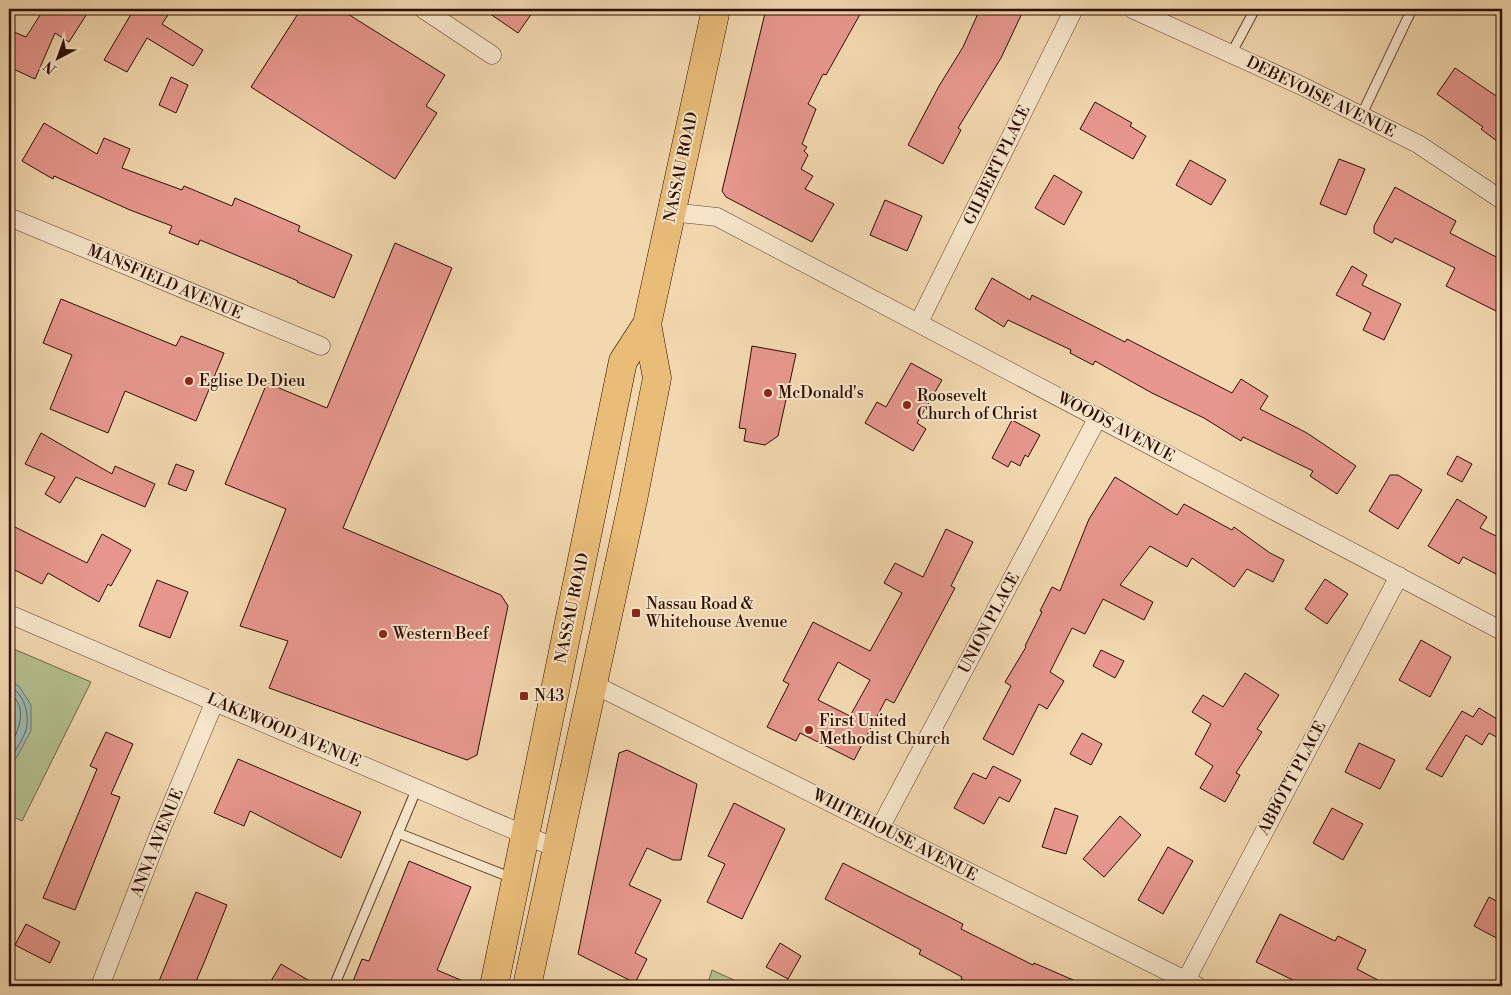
<svg xmlns="http://www.w3.org/2000/svg" width="1511" height="995" font-family="'Libre Bodoni',serif">
	<style>
		.green { fill: #b4c08f; stroke: #706648 }
		.water { fill: #9cb9b1; stroke: #70746b }
		.lines { fill: none; stroke-linecap: round; stroke-linejoin: round }
		.shore { stroke: #646359; stroke-width: 1 }
		.building { fill: #e7978d; stroke: #2d0d01; fill-rule: evenodd }
		.lane-casing { stroke: #5e402c; stroke-width: 11 }
		.street-casing { stroke: #5e402c; stroke-width: 19 }
		.primary-casing { stroke: #2d0d01; stroke-width: 29 }
		.lane { stroke: #f7e6cb; stroke-width: 9 }
		.street { stroke: #f7e6cb; stroke-width: 18 }
		.primary { stroke: #e9bc78; stroke-width: 28 }
		.poi-dot { fill: #8f2418; stroke: #f7e6cb; stroke-width: 2 }
		.labels { text-anchor: middle; dominant-baseline: central; stroke-width: 4; stroke-linejoin: round; paint-order: stroke }
		.street-label { font-size: 16px; fill: #2d0d01; stroke: #f7e6cb }
		.poi-label { font-size: 16px; fill: #2d0d01; stroke: #f7e6cb; text-anchor: start }
	</style>
	<rect width="100%" height="100%" fill="#f2d8af"/>
	<filter id="stains"><feTurbulence type="fractalNoise" baseFrequency=".004" numOctaves="4"/><feColorMatrix values="0 0 0 0 .2 0 0 0 0 .09 0 0 0 0 .02 0 0 0 .5 -.17"/></filter>
	<radialGradient id="worn" r=".72"><stop offset=".6" stop-color="#630" stop-opacity="0"/><stop offset="1" stop-color="#630" stop-opacity=".3"/></radialGradient>
	<g class="green">
		<polygon points="9,647 91,682 22,821 9,815"/>
		<polygon points="712,970 747,986 707,986"/>
	</g>
	<polygon class="water" points="9,681 19,686 31,705 31,731 9,771"/>
	<g class="lines">
		<g class="shore">
			<path d="M9 686C24 693 30 714 26 730 23 740 14 752 9 761"/>
			<path d="M9 693C30 706 18 732 9 748"/>
		</g>
	</g>
	<g class="building">
		<polygon points="44,9 90,9 69,42 55,33 35,79 9,67 9,30 26,37"/>
		<polygon points="134,9 172,9 162,24 203,50 193,66 147,38 127,72 104,60"/>
		<polygon points="301,9 340,9 445,75 426,106 437,113 395,179 251,87"/>
		<polygon points="483,9 535,9 518,33"/>
		<polygon points="766,9 863,9 826,75 823,74 808,104 816,109 802,144 807,147 804,151 808,155 801,169 813,176 805,189 834,204 812,242 726,197 722,191"/>
		<polygon points="980,9 1024,9 1001,58 958,128 961,130 943,164 908,145 939,86 963,47"/>
		<polygon points="1455,68 1502,100 1502,145 1481,129 1483,127 1437,94"/>
		<polygon points="171,77 188,85 176,113 159,105"/>
		<polygon points="1095,102 1132,123 1130,126 1146,136 1133,159 1080,129"/>
		<polygon points="44,123 97,154 104,138 130,149 122,168 182,190 184,186 232,206 235,198 300,226 298,231 352,255 334,298 297,282 298,281 200,240 198,245 169,233 172,226 130,210 54,176 53,179 22,161"/>
		<polygon points="1339,159 1365,169 1346,215 1320,204"/>
		<polygon points="1190,160 1226,180 1211,205 1176,185"/>
		<polygon points="1054,175 1082,192 1064,225 1035,208"/>
		<polygon points="1395,187 1456,221 1450,233 1502,260 1502,314 1446,286 1455,268 1395,238 1392,243 1374,233 1374,226"/>
		<polygon points="885,200 922,216 907,251 870,235"/>
		<polygon points="395,243 452,268 343,528 501,595 508,606 477,755 467,760 269,688 288,641 240,626 286,509 225,484 267,383 327,408"/>
		<polygon points="1352,266 1367,275 1362,285 1401,304 1384,340 1363,330 1371,313 1336,295"/>
		<polygon points="992,278 1030,300 1032,295 1125,342 1127,339 1232,393 1241,379 1268,396 1260,409 1307,433 1356,466 1337,494 1310,476 1313,471 1243,437 1241,441 1204,418 1152,393 1095,361 1093,365 1070,353 1071,350 1008,320 1004,327 975,309"/>
		<polygon points="61,299 176,346 181,336 224,353 196,421 125,391 108,433 50,409 72,355 43,343"/>
		<polygon points="752,346 796,354 778,436 765,445 744,441 746,429 739,428"/>
		<polygon points="911,363 942,380 917,423 926,429 913,451 865,423 877,402 886,407"/>
		<polygon points="1012,420 1040,435 1028,457 1025,455 1020,466 1011,461 1008,467 992,458"/>
		<polygon points="41,433 112,474 115,466 155,484 145,507 76,477 60,503 45,494 55,477 25,464"/>
		<polygon points="1457,456 1472,464 1462,482 1447,474"/>
		<polygon points="176,464 194,471 186,491 168,484"/>
		<polygon points="1390,475 1398,475 1422,490 1398,529 1369,511"/>
		<polygon points="1115,477 1177,515 1184,504 1232,530 1234,527 1270,553 1284,560 1273,582 1247,569 1234,587 1192,558 1187,567 1150,546 1120,585 1153,602 1144,620 1103,599 1085,634 1072,628 1050,672 1064,681 1047,709 1039,704 1013,755 983,739 1011,686 1005,682 1026,647 1025,646 1042,612 1040,611 1052,587 1060,591 1089,519"/>
		<polygon points="1457,499 1487,517 1480,528 1502,539 1502,577 1463,557 1459,564 1428,546"/>
		<polygon points="9,524 87,563 102,534 131,550 111,586 108,584 99,602 48,573 42,584 9,567"/>
		<path d="M946 529 973 542 951 586 955 588 894 703 886 699 854 760 800 733 796 741 767 727 789 684 783 681 813 622 870 651 902 593 884 583 895 563 923 577ZM838 662 870 680 850 716 818 700Z"/>
		<polygon points="1325,579 1348,594 1327,624 1305,609"/>
		<polygon points="157,580 188,592 170,638 139,626"/>
		<polygon points="1421,640 1451,657 1430,697 1399,680"/>
		<polygon points="1101,650 1124,661 1115,678 1093,666"/>
		<polygon points="1245,673 1279,695 1257,729 1262,732 1236,773 1240,775 1225,802 1200,788 1213,766 1195,754 1211,724 1192,712 1203,695 1223,707"/>
		<polygon points="1479,708 1502,722 1502,740 1489,733 1482,745 1466,735 1442,777 1426,769 1462,711 1473,717"/>
		<polygon points="106,732 133,744 111,794 120,797 75,910 43,898 97,769 90,766"/>
		<polygon points="1082,733 1102,744 1091,765 1070,754"/>
		<polygon points="1359,743 1395,760 1380,789 1345,772"/>
		<polygon points="627,750 697,784 681,860 673,860 647,848 629,885 661,900 635,953 647,959 635,983 578,954 619,753"/>
		<polygon points="238,759 361,812 341,858 250,811 244,826 214,813"/>
		<polygon points="993,766 1021,780 1009,802 999,797 984,824 954,808 973,773 986,779"/>
		<polygon points="734,803 785,829 742,919 707,902 725,864 708,856"/>
		<polygon points="1055,808 1078,816 1066,854 1042,847"/>
		<polygon points="1332,808 1363,824 1343,860 1313,843"/>
		<polygon points="1120,816 1141,835 1104,877 1083,859"/>
		<polygon points="1168,847 1193,861 1163,914 1138,900"/>
		<polygon points="409,861 471,887 437,970 475,986 351,986 362,959 369,961"/>
		<polygon points="843,863 963,924 961,929 1033,965 1034,963 1087,986 975,986 961,979 962,977 919,954 921,950 825,899"/>
		<polygon points="196,892 227,905 206,958 194,986 157,986"/>
		<polygon points="1489,897 1502,904 1502,941 1474,926"/>
		<polygon points="1280,914 1335,941 1338,936 1366,950 1357,969 1389,986 1305,986 1256,962"/>
		<polygon points="26,924 60,942 50,963 15,945"/>
		<polygon points="780,943 801,956 788,979 766,967"/>
		<polygon points="281,964 318,986 268,986"/>
	</g>
	<g class="lines">
		<defs>
			<g id="lane">
				<polyline points="1231,54 1255,9"/>
				<polyline points="1361,116 1412,9"/>
				<polyline points="398,833 512,878"/>
				<polyline points="334,986 417,788"/>
			</g>
			<g id="street">
				<polyline points="423,9 492,55"/>
				<polyline points="1132,9 1302,86 1418,144 1502,200"/>
				<polyline points="671,212 717,217 1502,631"/>
				<polyline points="9,217 321,346"/>
				<polyline points="919,322 1074,9"/>
				<polyline points="9,614 558,849"/>
				<polyline points="593,684 1197,986"/>
				<polyline points="880,828 1098,417"/>
				<polyline points="1186,980 1399,576"/>
				<polyline points="100,986 160,832 215,701"/>
			</g>
			<g id="primary">
				<polyline points="494,986 623,361 647,324 716,9"/>
				<polyline points="527,986 633,500 657,378 647,324"/>
			</g>
		</defs>
		<use href="#lane" class="lane-casing"/>
		<use href="#street" class="street-casing"/>
		<use href="#primary" class="primary-casing"/>
		<use href="#lane" class="lane"/>
		<use href="#street" class="street"/>
		<use href="#primary" class="primary"/>
	</g>
	<g class="poi-dot">
		<circle cx="189" cy="381" r="5"/>
		<circle cx="768" cy="393" r="5"/>
		<circle cx="907" cy="405" r="5"/>
		<rect x="631" y="608" width="10" height="10" rx="2.5"/>
		<circle cx="383" cy="634" r="5"/>
		<rect x="519" y="691" width="10" height="10" rx="2.5"/>
		<circle cx="809" cy="730" r="5"/>
	</g>
	<g class="labels">
		<g class="street-label">
			<text transform="translate(1321 97) rotate(26)">DEBEVOISE AVENUE</text>
			<text transform="translate(997 165) rotate(-64)">GILBERT PLACE</text>
			<text transform="translate(681 167) rotate(-78)">NASSAU ROAD</text>
			<text transform="translate(165 282) rotate(23)">MANSFIELD AVENUE</text>
			<text transform="translate(1116 427) rotate(28)">WOODS AVENUE</text>
			<text transform="translate(572 608) rotate(-78)">NASSAU ROAD</text>
			<text transform="translate(989 623) rotate(-62)">UNION PLACE</text>
			<text transform="translate(284 730) rotate(23)">LAKEWOOD AVENUE</text>
			<text transform="translate(1292 778) rotate(-62)">ABBOTT PLACE</text>
			<text transform="translate(895 835) rotate(27)">WHITEHOUSE AVENUE</text>
			<text transform="translate(157 843) rotate(-68)">ANNA AVENUE</text>
		</g>
		<g class="poi-label">
			<text x="199" y="381">Eglise De Dieu</text>
			<text x="778" y="393">McDonald's</text>
			<text x="917" y="396">Roosevelt<tspan x="917" dy="18">Church of Christ</tspan></text>
			<text x="646" y="604">Nassau Road &amp;<tspan x="646" dy="18">Whitehouse Avenue</tspan></text>
			<text x="393" y="634">Western Beef</text>
			<text x="534" y="696">N43</text>
			<text x="819" y="721">First United<tspan x="819" dy="18">Methodist Church</tspan></text>
		</g>
	</g>
	<rect width="1511" height="995" fill="none" stroke="#f2d8af" stroke-width="30"/>
	<rect x="10" y="10" width="1491" height="975" fill="none" stroke="#2d0d01" stroke-width="2.5"/>
	<rect x="15" y="15" width="1481" height="965" fill="none" stroke="#2d0d01"/>
	<g transform="translate(58 58) rotate(221)" stroke="#f7e6cb" stroke-width="4" paint-order="stroke">
	<path d="M0-4L9 19L0 12L-9 19Z" fill="#2d0d01"/>
	<text y="-8" font-size="14" font-weight="bold" text-anchor="middle" fill="#2d0d01">N</text>
	</g>
	<rect width="100%" height="100%" filter="url(#stains)"/>
	<rect width="100%" height="100%" fill="url(#worn)"/>
</svg>
